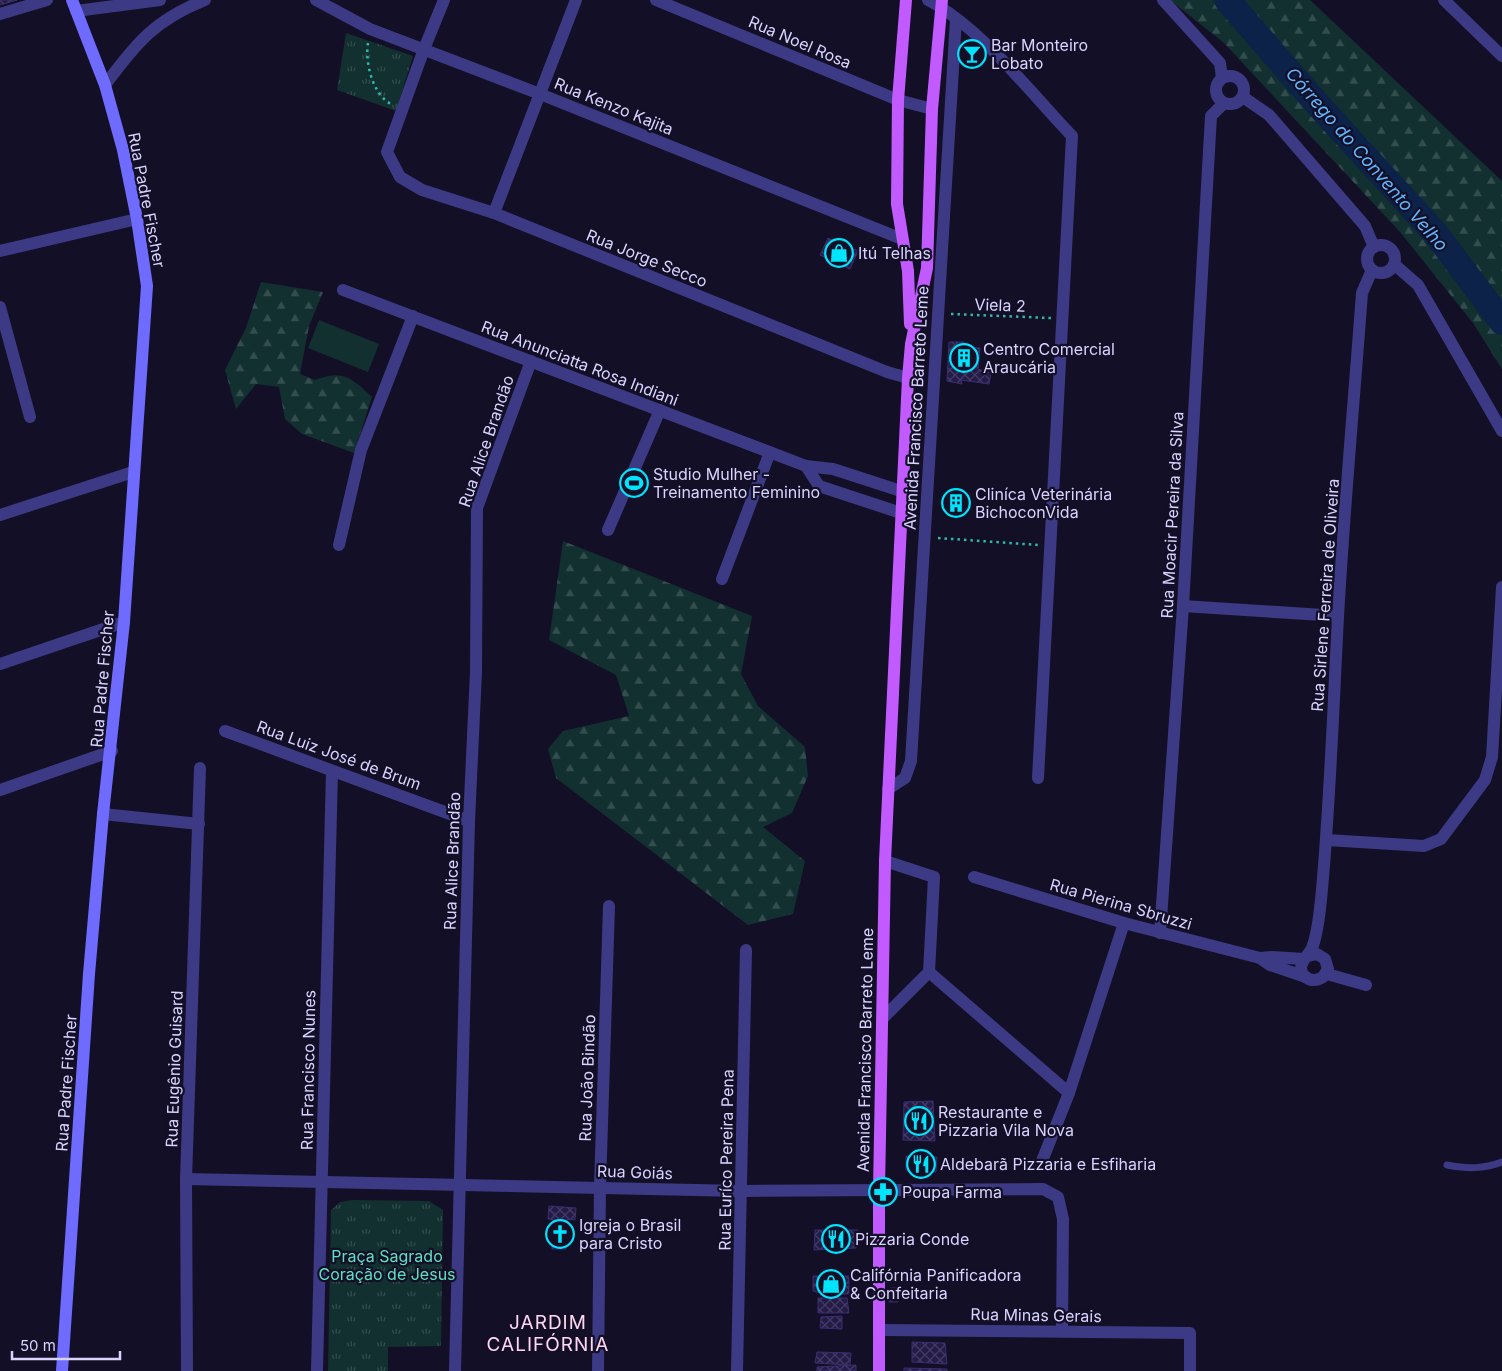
<svg xmlns="http://www.w3.org/2000/svg" width="1502" height="1371" font-family="Inter,sans-serif">
	<style>
		.grass { fill: url(#grass-tufts) }
		.forest { fill: url(#forest-firs) }
		.garden { fill: #12302f }
		.lines { fill: none; stroke-linecap: round; stroke-linejoin: round }
		.river { stroke: #0c2248; stroke-width: 26 }
		.building { fill: url(#building-cross-hatch); stroke: #3b2d73 }
		.path { stroke: #2fb8b0; stroke-width: 2.5; stroke-dasharray: 2.5 4; stroke-linecap: butt }
		.lane { stroke: #3d3a85; stroke-width: 7 }
		.street { stroke: #3d3a85; stroke-width: 12 }
		.secondary { stroke: #6f6bff; stroke-width: 12 }
		.primary { stroke: #c25bff; stroke-width: 12 }
		.labels { text-anchor: middle; dominant-baseline: central; stroke-width: 4.5; stroke-linejoin: round; paint-order: stroke }
		.street-label { font-size: 16px; fill: #d9d4ff; stroke: #130f26 }
		.poi-label { font-size: 16px; fill: #d9d4ff; stroke: #130f26; text-anchor: start }
		.park-label { font-size: 16px; fill: #5fe0c0; stroke: #130f26 }
		.water-label { font-size: 18px; font-style: italic; fill: #62b6ff; stroke: #130f26 }
		.quarter-label { font-size: 19px; letter-spacing: 1px; fill: #ffd6f0; stroke: #130f26 }
	</style>
	<defs>
		<pattern id="grass-tufts" width="24" height="20" patternUnits="userSpaceOnUse" patternTransform="scale(1.25)"><rect width="24" height="20" fill="#12302f"/><path d="M3 7l-1-3M5 7V3M7 7l1-3M15 17l-1-3M17 17v-4M19 17l1-3" fill="none" stroke="#344d4e"/></pattern>
		<pattern id="forest-firs" width="22" height="20" patternUnits="userSpaceOnUse" patternTransform="scale(1.25)"><rect width="22" height="20" fill="#12302f"/><path d="M5 1l3.5 6h-7zM16 11l3.5 6h-7z" fill="#344d4e"/></pattern>
		<pattern id="building-cross-hatch" width="8" height="8" patternUnits="userSpaceOnUse" patternTransform="scale(1.25)"><rect width="8" height="8" fill="#241b47"/><path d="M0 0l8 8M0 8l8-8" fill="none" stroke="#433b63"/></pattern>
	</defs>
	<rect width="100%" height="100%" fill="#130f26"/>
	<g class="grass">
		<polygon points="346,33 413,56 396,111 337,90"/>
		<polygon points="352,1200 429,1201 443,1210 441,1346 388,1347 388,1371 328,1371 331,1210 340,1202"/>
	</g>
	<g class="forest">
		<polygon points="1170,0 1310,0 1502,181 1502,369 1473,323 1400,232 1224,43"/>
		<path d="M261 282 323 292 309 326 300 374 315 380C343 369 352 378 372 397L354 453 302 434 285 419 279 387 256 384 236 409 225 370 246 328Z"/>
		<polygon points="563,541 752,616 741,674 758,706 805,747 808,776 792,813 763,827 805,861 793,914 748,925 556,778 548,749 563,731 629,716 616,675 549,640"/>
	</g>
	<polygon class="garden" points="319,320 379,344 368,372 308,348"/>
	<g class="lines">
		<polyline class="river" points="1227,0 1320,107 1436,234 1502,322"/>
	</g>
	<g class="building">
		<polygon points="0,0 17,0 0,5"/>
		<polygon points="828,238 858,251 850,269 820,255"/>
		<polygon points="949,342 964,342 964,347 980,348 978,369 991,373 989,384 961,380 962,384 947,381"/>
		<polygon points="945,495 968,496 967,511 944,511"/>
		<polygon points="933,1101 935,1141 903,1140 904,1102"/>
		<polygon points="906,1156 937,1157 936,1172 906,1170"/>
		<polygon points="549,1206 576,1208 575,1220 567,1219 566,1249 552,1249 554,1220 548,1219"/>
		<polygon points="815,1230 858,1230 856,1248 814,1250"/>
		<polygon points="813,1276 849,1276 849,1294 825,1294 813,1291"/>
		<polygon points="890,1288 897,1288 898,1302 889,1302"/>
		<polygon points="818,1298 847,1298 849,1313 818,1313"/>
		<polygon points="842,1316 842,1329 820,1328 821,1317"/>
		<polygon points="912,1342 945,1343 947,1364 912,1362"/>
		<polygon points="817,1352 851,1353 850,1365 815,1363"/>
		<polygon points="856,1365 856,1371 817,1371 817,1367"/>
		<polygon points="904,1368 947,1369 947,1371 904,1371"/>
	</g>
	<g class="lines">
		<g class="path">
			<path d="M368 43C365 62 372 94 391 104"/>
			<polyline points="951,314 1051,318"/>
			<polyline points="938,538 1038,545"/>
		</g>
		<path class="lane" d="M1447 1165C1468 1169 1483 1169 1502 1162"/>
		<g class="street">
			<polyline points="316,0 370,29 540,94 902,239"/>
			<polyline points="444,0 424,49 387,152 400,177 422,190 494,213 887,372 908,378"/>
			<polyline points="656,0 898,100 932,109"/>
			<path d="M928 0C980 27 1031 93 1072 136L1038 778"/>
			<polyline points="1163,0 1220,63 1222,78"/>
			<polyline points="1444,0 1502,56"/>
			<polyline points="76,11 160,0"/>
			<polyline points="0,14 47,0"/>
			<circle cx="1230" cy="90" r="14"/>
			<path d="M105 85C137 42 155 20 205 0"/>
			<polyline points="1243,97 1269,115 1365,226 1374,247"/>
			<polyline points="494,213 576,0"/>
			<circle cx="1381" cy="259" r="14"/>
			<polyline points="0,251 137,219"/>
			<polyline points="1395,265 1418,285 1502,431"/>
			<polyline points="343,290 806,466 833,469 901,491"/>
			<polyline points="0,307 30,417"/>
			<polyline points="806,466 819,486 901,513"/>
			<polyline points="0,515 133,472"/>
			<polyline points="608,530 660,410"/>
			<polyline points="339,545 361,450 413,316"/>
			<polyline points="722,579 770,452"/>
			<polyline points="1183,606 1338,616"/>
			<polyline points="0,664 124,622"/>
			<polyline points="225,731 469,821"/>
			<polyline points="888,789 905,778 911,761 956,19"/>
			<polyline points="0,790 112,751"/>
			<polyline points="103,814 199,824"/>
			<polyline points="1327,840 1424,846 1441,839 1485,780 1492,757 1502,587"/>
			<polyline points="974,877 1124,923 1260,958 1270,965 1306,977"/>
			<polyline points="1160,933 1183,606 1211,116 1223,104"/>
			<path d="M1308 956 1317 954 1325 959 1328 969 1323 977C1314 983 1302 980 1301 968 1301 960 1309 955 1312 948 1318 933 1319 916 1321 900 1330 806 1333 712 1338 617 1344 509 1354 401 1362 293L1372 270"/>
			<polyline points="1260,958 1272,957 1304,959"/>
			<polyline points="929,972 1069,1093"/>
			<polyline points="1327,974 1366,985"/>
			<polyline points="883,1018 929,972 934,877 885,861"/>
			<polyline points="1042,1161 1069,1093 1124,923"/>
			<polyline points="186,1179 742,1191 1043,1189 1058,1197 1063,1219 1062,1331"/>
			<polyline points="881,1330 1190,1333 1190,1371"/>
			<polyline points="187,1371 186,1179 200,768"/>
			<polyline points="317,1371 332,771"/>
			<polyline points="455,1371 469,821 476,672 477,508 531,361"/>
			<polyline points="598,1371 600,1187 609,906"/>
			<polyline points="737,1371 746,950"/>
		</g>
		<polyline class="secondary" points="62,1371 89,974 103,814 124,622 147,286 137,219 123,150 105,85 72,0"/>
		<g class="primary">
			<polyline points="906,0 898,100 897,204 908,271 910,324"/>
			<polyline points="879,1371 879,1190 885,861 908,378 911,344 927,268 932,109 942,0"/>
		</g>
	</g>
	<defs>
		<symbol id="bar-ring" viewBox="-11 -11 22 22"><circle r="9.5" fill="#130f26" stroke="#00e5ff" stroke-width="1.5"/><path d="M-6-5H6L.8 .8V4.5H3.5V6h-7V4.5H-.8V.8Z" fill="#00e5ff"/></symbol>
		<symbol id="shop-ring" viewBox="-11 -11 22 22"><circle r="9.5" fill="#130f26" stroke="#00e5ff" stroke-width="1.5"/><path d="M-5-2.5h2.3a2.7 3.5 0 0 1 5.4 0H5L5.5 6h-11ZM-1.5-2.5h3a1.5 2.3 0 0 0-3 0Z" fill="#00e5ff"/></symbol>
		<symbol id="building-ring" viewBox="-11 -11 22 22"><circle r="9.5" fill="#130f26" stroke="#00e5ff" stroke-width="1.5"/><path d="M-4-6H4V6H1V3H-1V6H-4ZM-2.5-4.3h1.7v1.8h-1.7ZM.8-4.3h1.7v1.8H.8ZM-2.5-1h1.7V.8h-1.7ZM.8-1h1.7V.8H.8Z" fill="#00e5ff"/></symbol>
		<symbol id="stadium-ring" viewBox="-11 -11 22 22"><circle r="9.5" fill="#130f26" stroke="#00e5ff" stroke-width="1.5"/><path d="M0-5a6.5 5 0 1 0 0 10a6.5 5 0 1 0 0-10ZM-3.5-1.8h7v3.6h-7Z" fill="#00e5ff"/></symbol>
		<symbol id="restaurant-ring" viewBox="-11 -11 22 22"><circle r="9.5" fill="#130f26" stroke="#00e5ff" stroke-width="1.5"/><path d="M-5-6h1v4h1v-4h1v4h1v-4h1v5L-1.5 .5V6h-2V.5L-5-1ZM5-6V6H3V1.5H1.5Q1.5-4 5-6Z" fill="#00e5ff"/></symbol>
		<symbol id="pharmacy-ring" viewBox="-11 -11 22 22"><circle r="9.5" fill="#130f26" stroke="#00e5ff" stroke-width="1.5"/><path d="M-2-6h4v4h4v4h-4v4h-4v-4h-4v-4h4Z" fill="#00e5ff"/></symbol>
		<symbol id="church-ring" viewBox="-11 -11 22 22"><circle r="9.5" fill="#130f26" stroke="#00e5ff" stroke-width="1.5"/><path d="M-1.2-6h2.4v3.5h3.3v2.4h-3.3V6h-2.4V-.1h-3.3v-2.4h3.3Z" fill="#00e5ff"/></symbol>
	</defs>
	<g fill-rule="evenodd">
		<use href="#bar-ring" x="956" y="38" width="32" height="32"/>
		<use href="#shop-ring" x="823" y="237" width="32" height="32"/>
		<use href="#building-ring" x="948" y="342" width="32" height="32"/>
		<use href="#stadium-ring" x="618" y="467" width="32" height="32"/>
		<use href="#building-ring" x="940" y="487" width="32" height="32"/>
		<use href="#restaurant-ring" x="903" y="1105" width="32" height="32"/>
		<use href="#restaurant-ring" x="905" y="1148" width="32" height="32"/>
		<use href="#pharmacy-ring" x="867" y="1176" width="32" height="32"/>
		<use href="#church-ring" x="544" y="1218" width="32" height="32"/>
		<use href="#restaurant-ring" x="820" y="1223" width="32" height="32"/>
		<use href="#shop-ring" x="815" y="1268" width="32" height="32"/>
	</g>
	<g class="labels">
		<g class="street-label">
			<text transform="translate(800 42) rotate(23)">Rua Noel Rosa</text>
			<text transform="translate(614 106) rotate(22)">Rua Kenzo Kajita</text>
			<text transform="translate(147 200) rotate(79)">Rua Padre Fischer</text>
			<text transform="translate(647 258) rotate(22)">Rua Jorge Secco</text>
			<text transform="translate(1000 305) rotate(2)">Viela 2</text>
			<text transform="translate(580 363) rotate(21)">Rua Anunciatta Rosa Indiani</text>
			<text transform="translate(916 408) rotate(-87)">Avenida Francisco Barreto Leme</text>
			<text transform="translate(486 441) rotate(-71)">Rua Alice Brandão</text>
			<text transform="translate(1172 515) rotate(-87)">Rua Moacir Pereira da Silva</text>
			<text transform="translate(1325 595) rotate(-86)">Rua Sirlene Ferreira de Oliveira</text>
			<text transform="translate(102 679) rotate(-85)">Rua Padre Fischer</text>
			<text transform="translate(339 755) rotate(20)">Rua Luiz José de Brum</text>
			<text transform="translate(452 861) rotate(-88)">Rua Alice Brandão</text>
			<text transform="translate(1121 904) rotate(16)">Rua Pierina Sbruzzi</text>
			<text transform="translate(865 1050) rotate(-89)">Avenida Francisco Barreto Leme</text>
			<text transform="translate(174 1069) rotate(-88)">Rua Eugênio Guisard</text>
			<text transform="translate(308 1070) rotate(-89)">Rua Francisco Nunes</text>
			<text transform="translate(587 1078) rotate(-88)">Rua João Bindão</text>
			<text transform="translate(66 1083) rotate(-86)">Rua Padre Fischer</text>
			<text transform="translate(726 1160) rotate(-89)">Rua Euríco Pereira Pena</text>
			<text transform="translate(635 1172) rotate(2)">Rua Goiás</text>
			<text transform="translate(1036 1315) rotate(1)">Rua Minas Gerais</text>
		</g>
		<g class="poi-label">
			<text x="991" y="45">Bar Monteiro<tspan x="991" dy="18">Lobato</tspan></text>
			<text x="858" y="253">Itú Telhas</text>
			<text x="983" y="349">Centro Comercial<tspan x="983" dy="18">Araucária</tspan></text>
			<text x="653" y="474">Studio Mulher -<tspan x="653" dy="18">Treinamento Feminino</tspan></text>
			<text x="975" y="494">Cliníca Veterinária<tspan x="975" dy="18">BichoconVida</tspan></text>
			<text x="938" y="1112">Restaurante e<tspan x="938" dy="18">Pizzaria Vila Nova</tspan></text>
			<text x="940" y="1164">Aldebarã Pizzaria e Esfiharia</text>
			<text x="902" y="1192">Poupa Farma</text>
			<text x="579" y="1225">Igreja o Brasil<tspan x="579" dy="18">para Cristo</tspan></text>
			<text x="855" y="1239">Pizzaria Conde</text>
			<text x="850" y="1275">Califórnia Panificadora<tspan x="850" dy="18">&amp; Confeitaria</tspan></text>
		</g>
		<g class="park-label">
			<text x="387" y="1256">Praça Sagrado<tspan x="387" dy="18">Coração de Jesus</tspan></text>
		</g>
		<g class="water-label">
			<text transform="translate(1367 159) rotate(49)">Córrego do Convento Velho</text>
		</g>
		<g class="quarter-label">
			<text x="548" y="1322">JARDIM<tspan x="548" dy="22">CALIFÓRNIA</tspan></text>
		</g>
	</g>
	<path d="M12 1351v8h108v-8" fill="none" stroke="#d9d4ff" stroke-width="2.5"/>
	<text x="20" y="1351" font-size="15" fill="#d9d4ff" stroke="#130f26" stroke-width="4" paint-order="stroke">50 m</text>
</svg>
